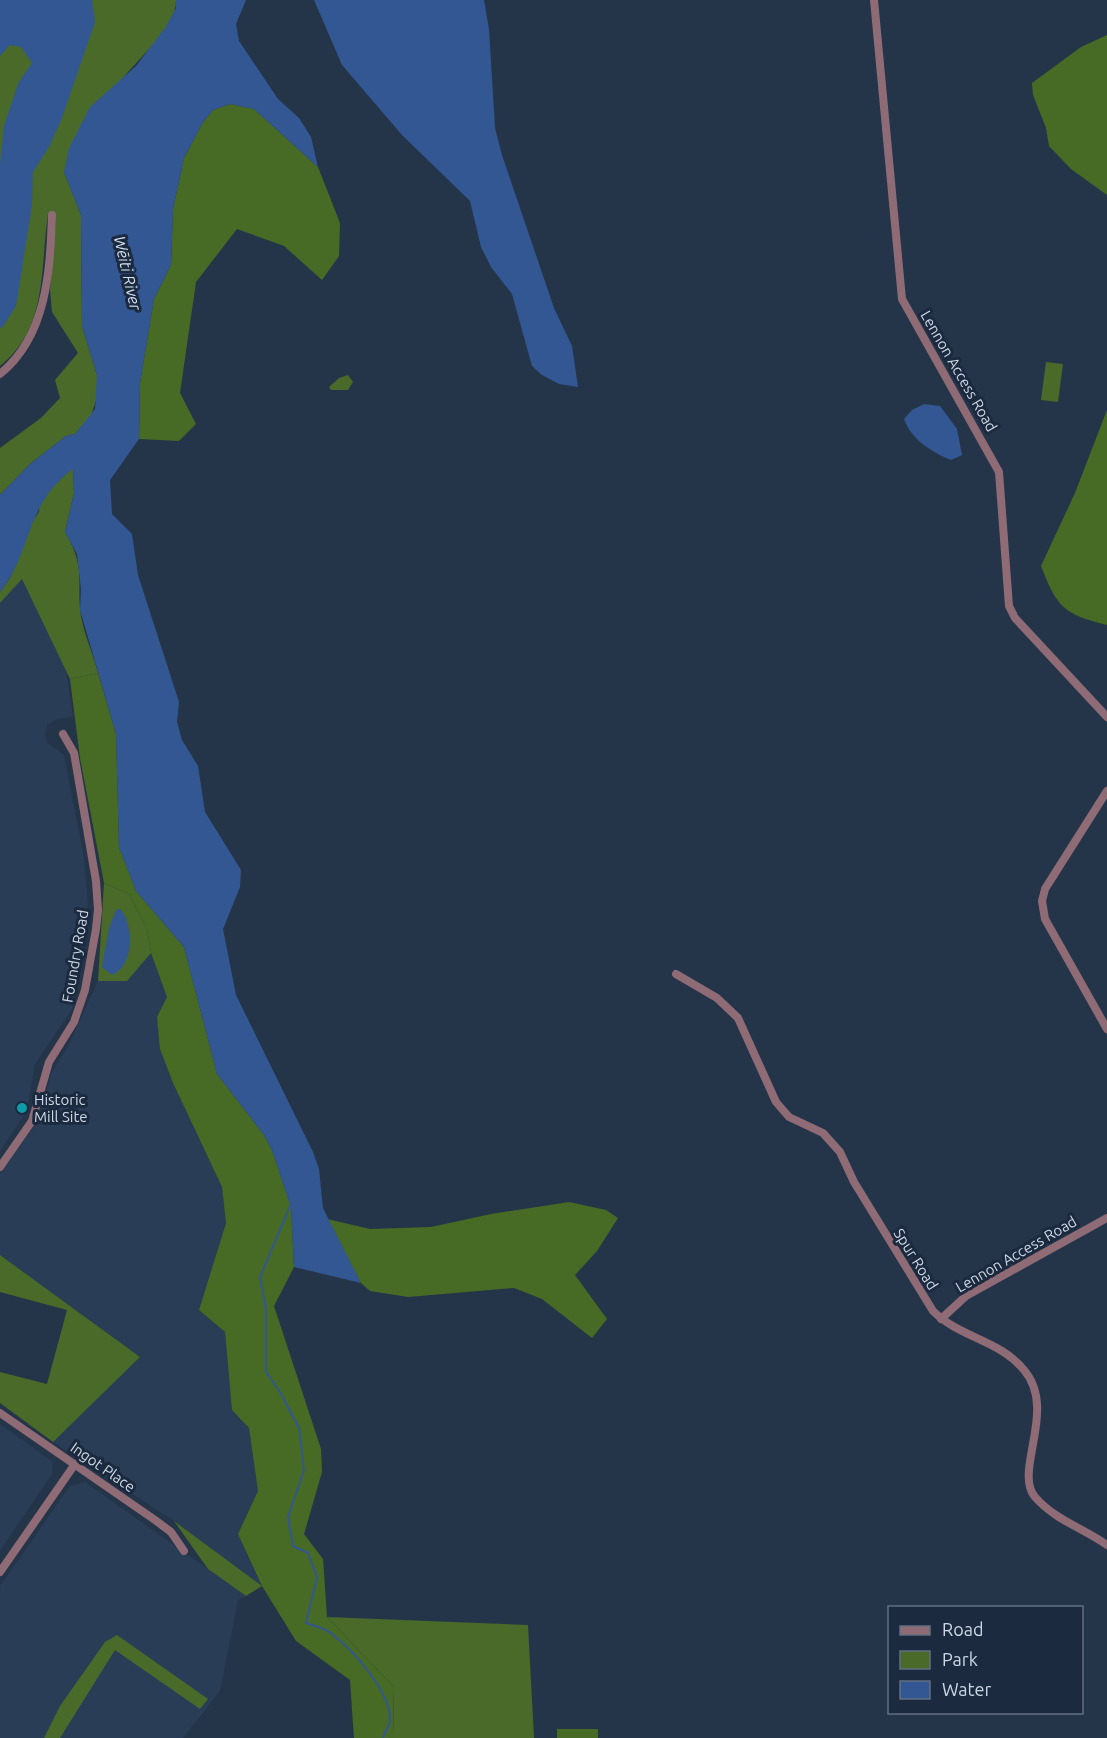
<svg xmlns="http://www.w3.org/2000/svg" width="1107" height="1738" font-family="Ubuntu,sans-serif">
	<style>
		.built { fill: #293d57 }
		.green { fill: #496a29 }
		.forest { fill: #476b24 }
		.water { fill: #335793 }
		.lines { fill: none; stroke-linecap: round; stroke-linejoin: round }
		.stream { stroke: #335793; stroke-width: 2 }
		.minor { stroke: #8f6b76; stroke-width: 8 }
		.culture-dot { fill: #0f9aa8; stroke: #1b2a3e; stroke-width: 2 }
		.labels { text-anchor: middle; dominant-baseline: central; stroke-width: 6; stroke-linejoin: round; paint-order: stroke }
		.street-label { font-size: 15px; fill: #cdd7e5; stroke: #1b2a3e }
		.poi-label { font-size: 15px; fill: #cdd7e5; stroke: #1b2a3e; text-anchor: start }
		.water-label { font-size: 16px; font-style: italic; fill: #d4dff1; stroke: #1b2a3e }
	</style>
	<rect width="100%" height="100%" fill="#253549"/>
	<g class="built">
		<polygon points="22,578 66,669 73,717 57,719 48,724 45,732 47,743 64,755 84,858 88,905 80,977 71,1011 35,1064 27,1111 0,1151 0,603"/>
		<polygon points="151,953 167,997 157,1017 161,1049 173,1083 222,1187 226,1223 199,1310 225,1332 232,1410 249,1428 258,1491 238,1534 262,1586 174,1521 53,1442 140,1357 0,1255 0,1174 40,1118 51,1074 68,1046 98,981 127,981"/>
		<polygon points="0,1424 53,1462 52,1474 0,1551"/>
		<polygon points="85,1482 246,1596 238,1600 220,1691 183,1738 0,1738 0,1586 70,1486"/>
	</g>
	<g class="green">
		<path d="M0 0H176C177 29 133 62 117 86 98 114 82 143 64 172L81 215 82 326 97 375 98 394 91 416 75 434 66 436 30 464 0 495V448L41 418 60 398 55 380 78 353 52 312 50 290 56 217 48 214C40 268 48 329 0 366Z"/>
		<polygon points="1046,362 1063,364 1058,402 1041,400"/>
		<polygon points="348,375 353,382 348,390 331,390 329,387 339,378"/>
		<path d="M73 468 74 493 65 532C84 565 78 574 80 609 82 630 93 653 98 673L70 679 22 579 0 603V592L10 578 30 525 39 512 40 502 56 482Z"/>
		<polygon points="104,883 129,894 147,929 151,953 127,981 98,981"/>
		<polygon points="0,1255 140,1357 53,1442 0,1403 0,1372 47,1384 67,1310 0,1292"/>
		<polygon points="174,1521 262,1586 246,1596 208,1569"/>
		<polygon points="327,1617 528,1625 534,1738 393,1738 394,1687"/>
		<polygon points="117,1635 208,1699 200,1709 115,1650 60,1738 44,1738 60,1706 105,1642"/>
	</g>
	<g class="forest">
		<polygon points="1107,35 1107,195 1071,169 1049,146 1046,128 1033,95 1032,83 1081,47"/>
		<polygon points="230,104 254,109 318,167 340,223 339,256 322,280 284,246 237,229 196,282 180,393 196,424 179,441 139,439 140,383 154,299 171,265 173,209 184,158 203,122 213,110"/>
		<path d="M1107 410V625C1063 614 1057 607 1041 566L1075 493Z"/>
		<polygon points="98,673 116,734 119,847 136,891 184,947 217,1074 264,1135 272,1150 291,1207 294,1267 274,1306 321,1449 322,1472 304,1534 323,1559 327,1617 394,1687 393,1738 354,1738 350,1680 296,1641 262,1586 238,1534 258,1491 249,1428 232,1410 225,1332 199,1310 226,1223 222,1187 173,1083 160,1049 157,1017 167,997 151,953 147,929 129,894 104,883 80,758 70,679"/>
		<polygon points="569,1202 606,1210 618,1218 597,1251 575,1275 607,1319 592,1338 542,1299 514,1288 408,1297 370,1291 361,1283 327,1219 370,1229 431,1227 491,1214"/>
		<rect x="557" y="1729" width="41" height="9"/>
	</g>
	<g class="water">
		<polygon points="0,0 92,0 95,22 62,118 49,147 33,172 32,205 16,306 2,328 0,327 0,164 4,125 19,82 32,63 21,47 10,45 0,56"/>
		<path d="M176 0H246L236 24 239 41 278 99 299 118 311 137 318 167 254 109 230 104 213 110 203 122 184 158 173 209 171 265 154 299 140 383 139 439 110 480 112 514 132 534 138 575 179 702 177 722 182 740 198 766 205 812 241 870 240 887 223 929 236 995 313 1152 319 1169 323 1208 361 1283 294 1267 291 1207 272 1150 264 1135 217 1074 184 947 136 891 119 847 116 734 80 610 81 589 77 554 65 532 74 493 73 469C24 505 33 551 0 592V495L30 464 66 436 75 434 95 409 97 375 82 326 81 215 64 172 69 148 90 107 136 66 165 28 176 8Z"/>
		<polygon points="314,0 484,0 489,29 495,128 502,155 554,308 572,346 578,387 559,384 542,375 532,366 512,294 491,267 481,247 470,201 402,135 342,65"/>
		<path d="M924 404 940 406 957 429 962 455 951 460C931 452 911 439 904 419L912 410Z"/>
		<path d="M120 909C134 924 135 965 112 975L102 967 109 928 116 910Z"/>
	</g>
	<g class="lines">
		<path class="stream" d="M291 1204 260 1277 266 1309V1372L280 1392 299 1428 304 1470 288 1517 293 1546 308 1553 317 1577 306 1623C314 1626 325 1628 332 1634 353 1650 392 1693 390 1721 389 1727 384 1733 383 1738"/>
		<g class="minor">
			<polyline points="874,0 902,299 999,472 1009,606 1015,618 1107,717"/>
			<path d="M0 374C47 336 50 271 52 215"/>
			<polyline points="1107,791 1045,889 1042,901 1045,919 1107,1029"/>
			<path d="M676 974 717 998 738 1018 776 1102 789 1117 823 1133 840 1152 854 1182 933 1311C960 1338 1000 1340 1024 1370 1058 1410 1013 1471 1035 1497 1055 1520 1083 1528 1107 1545"/>
			<polyline points="0,1167 32,1121 49,1062 74,1022 85,990 96,929 98,910 96,881 74,753 63,734"/>
			<polyline points="941,1319 966,1296 1107,1218"/>
			<polyline points="0,1413 155,1520 171,1532 184,1551"/>
			<polyline points="0,1572 75,1464"/>
		</g>
	</g>
	<circle class="culture-dot" cx="22" cy="1108" r="6"/>
	<g class="labels">
		<g class="street-label">
			<text transform="translate(959 371) rotate(60)">Lennon Access Road</text>
			<text transform="translate(75 956) rotate(-80)">Foundry Road</text>
			<text transform="translate(1016 1254) rotate(-30)">Lennon Access Road</text>
			<text transform="translate(916 1259) rotate(58)">Spur Road</text>
			<text transform="translate(103 1467) rotate(35)">Ingot Place</text>
		</g>
		<g class="poi-label">
			<text x="34" y="1099">Historic<tspan x="34" dy="17">Mill Site</tspan></text>
		</g>
		<g class="water-label">
			<text transform="translate(128 273) rotate(77)">Wēiti River</text>
		</g>
	</g>
	<rect x="888" y="1606" width="195" height="108" fill="#1b2a3e" stroke="#626f81" stroke-width="1.5"/>
	<rect x="900" y="1626" width="30" height="9" fill="#8f6b76" stroke="#626f81" stroke-width="1.5"/>
	<text x="942" y="1636" font-size="18" fill="#cdd7e5">Road</text>
	<rect x="900" y="1651" width="30" height="18" fill="#496a29" stroke="#626f81" stroke-width="1.5"/>
	<text x="942" y="1666" font-size="18" fill="#cdd7e5">Park</text>
	<rect x="900" y="1681" width="30" height="18" fill="#335793" stroke="#626f81" stroke-width="1.5"/>
	<text x="942" y="1696" font-size="18" fill="#cdd7e5">Water</text>
</svg>
